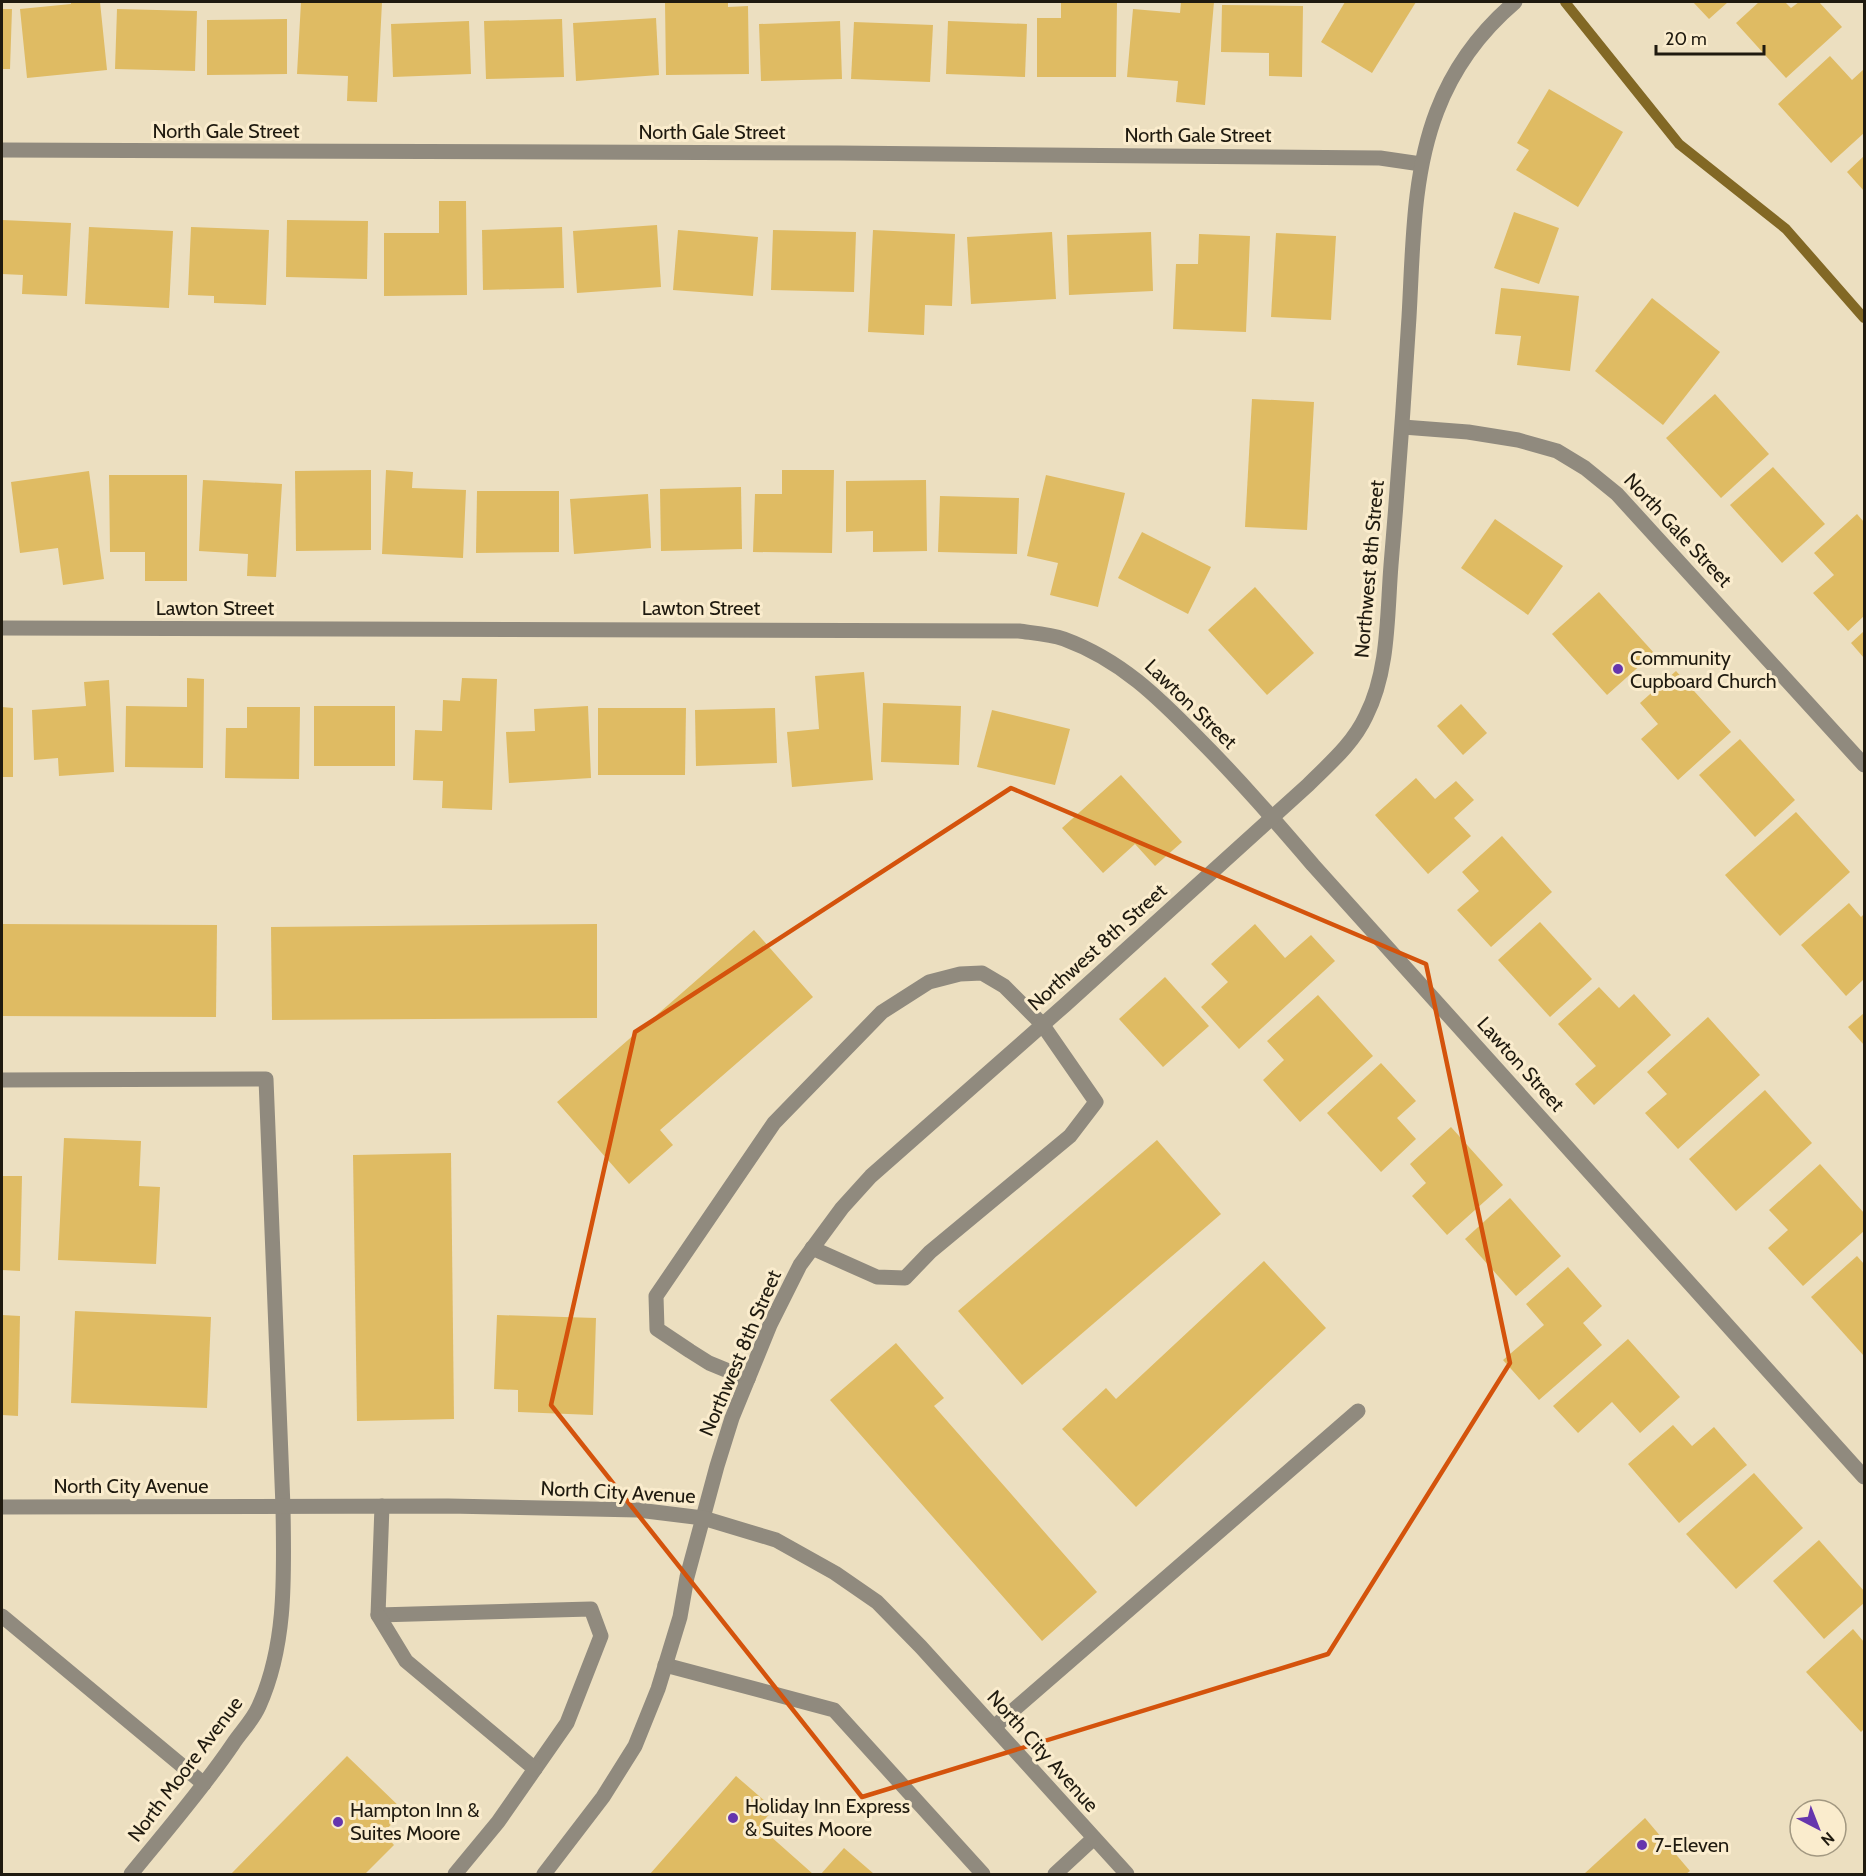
<svg xmlns="http://www.w3.org/2000/svg" width="1866" height="1876" font-family="Cabin,sans-serif">
	<style>
		.lines { fill: none; stroke-linecap: round; stroke-linejoin: round }
		.stream { stroke: #826825; stroke-width: 10 }
		.building { fill: #dfbb63 }
		.service { stroke: #908a7e; stroke-width: 15 }
		.minor { stroke: #908a7e; stroke-width: 15 }
		.tertiary { stroke: #908a7e; stroke-width: 15 }
		.marked { fill: none; stroke: #d4530c; stroke-width: 4.5; stroke-linejoin: round }
		.poi-dot { fill: #6636ad; stroke: #faeccd; stroke-width: 2 }
		.labels { text-anchor: middle; dominant-baseline: central; stroke-width: 6; stroke-linejoin: round; paint-order: stroke }
		.street-label { font-size: 20px; fill: #1f1a0f; stroke: #faeccd }
		.poi-label { font-size: 20px; fill: #1f1a0f; stroke: #faeccd; text-anchor: start }
	</style>
	<rect width="100%" height="100%" fill="#ecdfc0"/>
	<g class="lines">
		<polyline class="stream" points="1565,2 1679,144 1786,229 1864,318"/>
	</g>
	<g class="building">
		<polygon points="71,2 100,2 107,70 27,78 20,9 71,4"/>
		<polygon points="301,2 382,2 377,102 347,101 348,76 297,74"/>
		<polygon points="665,2 728,2 728,7 748,6 749,74 666,75"/>
		<polygon points="1061,2 1117,2 1116,77 1037,77 1037,18 1061,18"/>
		<polygon points="1181,2 1214,2 1205,105 1176,102 1178,81 1127,77 1133,9 1180,13"/>
		<polygon points="1345,2 1416,2 1372,73 1321,42"/>
		<polygon points="1693,2 1728,2 1709,19"/>
		<polygon points="1759,2 1785,2 1791,8 1799,2 1819,2 1842,27 1786,78 1736,23"/>
		<polygon points="1222,5 1303,6 1302,77 1269,76 1269,53 1221,52"/>
		<polygon points="2,9 12,9 10,69 2,69"/>
		<polygon points="117,9 197,11 195,71 115,69"/>
		<polygon points="656,18 659,75 576,81 573,23"/>
		<polygon points="287,19 287,74 207,75 207,20"/>
		<polygon points="562,19 564,77 486,79 484,21"/>
		<polygon points="469,21 471,74 393,77 391,24"/>
		<polygon points="840,21 842,79 761,81 759,24"/>
		<polygon points="948,21 1027,24 1025,77 946,74"/>
		<polygon points="854,22 933,25 930,82 851,79"/>
		<polygon points="1830,56 1852,80 1864,69 1864,133 1831,163 1778,104"/>
		<polygon points="1549,89 1623,132 1578,207 1516,170 1529,150 1517,143"/>
		<polygon points="1864,156 1864,191 1847,172"/>
		<polygon points="439,201 466,201 467,295 384,296 384,233 439,233"/>
		<polygon points="1514,212 1559,228 1539,284 1494,268"/>
		<polygon points="2,220 71,223 67,296 22,294 23,275 2,274"/>
		<polygon points="287,220 368,221 367,279 286,277"/>
		<polygon points="657,225 661,287 577,293 573,231"/>
		<polygon points="89,227 173,231 169,308 85,304"/>
		<polygon points="191,227 269,230 266,305 214,303 214,296 188,295"/>
		<polygon points="562,227 564,288 483,290 482,230"/>
		<polygon points="678,230 758,237 753,296 673,290"/>
		<polygon points="773,230 856,232 854,292 771,290"/>
		<polygon points="873,230 955,234 952,306 925,305 924,335 868,332"/>
		<polygon points="1052,232 1056,299 971,304 967,237"/>
		<polygon points="1151,232 1153,291 1069,295 1067,235"/>
		<polygon points="1276,233 1336,236 1331,320 1271,317"/>
		<polygon points="1199,234 1250,236 1246,332 1173,329 1176,264 1198,264"/>
		<polygon points="1501,288 1579,296 1570,371 1517,365 1521,336 1495,334"/>
		<polygon points="1652,298 1720,352 1663,425 1595,371"/>
		<polygon points="1715,394 1769,454 1721,498 1666,438"/>
		<polygon points="1252,399 1314,402 1307,530 1245,527"/>
		<polygon points="1773,467 1825,524 1782,563 1730,505"/>
		<polygon points="371,470 371,550 296,551 295,471"/>
		<polygon points="386,470 413,472 412,488 466,490 463,558 382,554"/>
		<polygon points="782,470 834,470 832,553 753,552 755,494 782,494"/>
		<polygon points="89,471 104,579 63,585 58,548 20,553 11,482"/>
		<polygon points="109,475 187,475 187,581 145,581 145,552 110,552"/>
		<polygon points="1046,475 1125,493 1098,607 1050,595 1058,563 1027,556"/>
		<polygon points="203,480 282,484 276,577 247,576 248,554 199,551"/>
		<polygon points="926,480 927,551 873,552 873,531 846,532 846,481"/>
		<polygon points="741,487 742,549 661,551 660,489"/>
		<polygon points="477,491 559,491 559,552 476,553"/>
		<polygon points="648,494 651,548 574,554 570,499"/>
		<polygon points="940,496 1019,498 1017,554 938,552"/>
		<polygon points="1857,514 1864,522 1864,616 1848,631 1813,593 1834,575 1814,553"/>
		<polygon points="1495,519 1563,566 1528,615 1461,568"/>
		<polygon points="1142,532 1211,567 1188,614 1118,578"/>
		<polygon points="1255,587 1314,653 1267,695 1208,630"/>
		<polygon points="1599,592 1654,653 1607,695 1552,634"/>
		<polygon points="1864,631 1864,658 1851,643"/>
		<polygon points="1676,671 1731,732 1678,780 1641,739 1658,724 1640,703"/>
		<polygon points="864,672 873,780 792,787 787,732 819,729 815,676"/>
		<polygon points="187,678 204,679 203,768 125,767 126,706 187,707"/>
		<polygon points="462,678 497,679 492,810 442,808 443,781 413,780 415,730 442,731 443,700 460,701"/>
		<polygon points="109,680 114,772 59,776 58,758 34,760 32,710 86,706 84,682"/>
		<polygon points="883,703 961,706 959,765 881,762"/>
		<polygon points="1461,704 1487,733 1463,755 1437,726"/>
		<rect x="314" y="706" width="81" height="60"/>
		<polygon points="588,706 591,778 509,783 506,732 535,731 534,709"/>
		<polygon points="2,707 13,708 13,777 2,777"/>
		<polygon points="247,707 300,707 299,779 225,778 226,728 247,728"/>
		<polygon points="598,708 686,708 685,775 598,775"/>
		<polygon points="775,708 777,763 696,766 695,710"/>
		<polygon points="992,710 1070,729 1055,785 977,767"/>
		<polygon points="1740,739 1795,800 1755,837 1699,775"/>
		<polygon points="1121,775 1182,842 1155,866 1135,844 1103,873 1062,828"/>
		<polygon points="1416,778 1435,799 1456,781 1474,800 1454,818 1471,836 1428,874 1375,815"/>
		<polygon points="1796,812 1850,872 1780,936 1725,875"/>
		<polygon points="1502,836 1552,892 1491,947 1457,910 1479,891 1462,872"/>
		<polygon points="1849,903 1861,917 1864,914 1864,979 1846,996 1801,945"/>
		<polygon points="1540,922 1592,979 1550,1017 1498,960"/>
		<polygon points="2,924 217,925 216,1017 2,1016"/>
		<polygon points="597,924 597,1018 272,1020 271,927"/>
		<polygon points="1255,924 1285,958 1311,935 1335,961 1239,1049 1201,1007 1228,982 1211,964"/>
		<polygon points="754,930 813,997 660,1130 673,1145 629,1184 557,1102"/>
		<polygon points="1165,977 1209,1026 1163,1067 1119,1019"/>
		<polygon points="1599,987 1619,1008 1634,994 1671,1035 1594,1105 1575,1084 1596,1066 1558,1024"/>
		<polygon points="1318,995 1373,1056 1300,1122 1263,1080 1284,1060 1267,1041"/>
		<polygon points="1864,1013 1864,1045 1848,1027"/>
		<polygon points="1708,1017 1760,1075 1678,1149 1645,1113 1667,1094 1647,1072"/>
		<polygon points="1381,1063 1416,1101 1397,1118 1416,1139 1381,1172 1327,1113"/>
		<polygon points="1765,1090 1812,1143 1736,1211 1689,1159"/>
		<polygon points="1451,1127 1503,1185 1447,1235 1412,1196 1426,1183 1410,1164"/>
		<polygon points="64,1138 141,1141 139,1186 160,1187 156,1264 58,1260"/>
		<polygon points="1157,1140 1221,1214 1022,1385 958,1311"/>
		<polygon points="451,1153 454,1419 357,1421 353,1155"/>
		<polygon points="1820,1164 1864,1213 1864,1231 1803,1286 1768,1248 1788,1230 1769,1210"/>
		<polygon points="2,1176 22,1176 20,1271 2,1270"/>
		<polygon points="1510,1198 1561,1256 1516,1296 1465,1239"/>
		<polygon points="1857,1256 1864,1264 1864,1356 1811,1297"/>
		<polygon points="1264,1261 1326,1328 1136,1507 1062,1429 1106,1388 1116,1399"/>
		<polygon points="1568,1267 1602,1306 1583,1323 1602,1345 1539,1400 1503,1360 1544,1325 1526,1304"/>
		<polygon points="75,1311 211,1317 207,1408 71,1403"/>
		<polygon points="2,1315 20,1316 18,1416 2,1415"/>
		<polygon points="497,1315 596,1318 593,1415 518,1412 518,1390 494,1389"/>
		<polygon points="1628,1339 1680,1397 1640,1433 1612,1402 1578,1433 1553,1406"/>
		<polygon points="896,1343 944,1398 934,1406 1097,1592 1042,1641 830,1400"/>
		<polygon points="1673,1425 1692,1446 1714,1427 1747,1465 1679,1523 1628,1464"/>
		<polygon points="1754,1473 1803,1528 1736,1589 1686,1534"/>
		<polygon points="1819,1540 1864,1591 1864,1603 1824,1639 1773,1581"/>
		<polygon points="1853,1629 1864,1642 1864,1729 1861,1732 1806,1672"/>
		<polygon points="347,1756 404,1811 383,1833 394,1845 365,1874 231,1874"/>
		<polygon points="736,1776 774,1809 759,1826 813,1874 650,1874"/>
		<polygon points="1645,1818 1690,1871 1686,1874 1584,1874"/>
		<polygon points="844,1848 874,1874 821,1874"/>
	</g>
	<g class="lines">
		<g class="service">
			<polyline points="2,1080 266,1079 283,1507"/>
			<polyline points="748,1379 709,1363 690,1351 657,1329 656,1296 774,1123 882,1012 929,982 960,974 982,973 1004,986 1042,1024 1096,1102 1070,1136 930,1252 905,1278 877,1277 812,1248"/>
			<polyline points="382,1506 378,1615 591,1609 601,1636 567,1723 498,1822 455,1874"/>
			<polyline points="378,1615 406,1661 535,1769"/>
			<polyline points="2,1616 204,1784"/>
			<polyline points="665,1665 834,1710 983,1874"/>
			<polyline points="994,1727 1358,1411"/>
			<polyline points="1055,1874 1094,1838"/>
		</g>
		<g class="minor">
			<polyline points="2,150 839,153 1380,158 1421,164"/>
			<polyline points="1403,427 1468,432 1518,440 1557,451 1585,468 1617,494 1864,765"/>
			<path d="M2 628 1019 631C1033 633 1050 634 1064 639 1121 660 1158 697 1199 739 1239 779 1276 822 1313 865L1864 1477"/>
			<path d="M131 1874C165 1832 202 1790 233 1744 241 1732 253 1720 259 1706 287 1644 284 1574 283 1507"/>
			<path d="M544 1874 603 1797 635 1746 658 1689 680 1617 687 1577 717 1466 732 1418 770 1325 800 1265 842 1208 871 1176 1065 1005 1308 785C1329 764 1353 744 1366 716 1389 671 1387 615 1391 565 1398 483 1404 400 1409 317 1413 249 1412 176 1437 111 1453 69 1481 31 1515 2"/>
		</g>
		<polyline class="tertiary" points="2,1507 448,1506 638,1510 703,1518 776,1540 835,1573 877,1602 921,1647 1127,1874"/>
	</g>
	<path class="marked" d="M1011 788 1426 964 1510 1363 1328 1654 862 1797 551 1405 635 1032Z"/>
	<g class="poi-dot">
		<circle cx="1618" cy="669" r="6"/>
		<circle cx="733" cy="1818" r="6"/>
		<circle cx="338" cy="1822" r="6"/>
		<circle cx="1642" cy="1845" r="6"/>
	</g>
	<g class="labels">
		<g class="street-label">
			<text x="226" y="131">North Gale Street</text>
			<text x="712" y="132">North Gale Street</text>
			<text x="1198" y="135">North Gale Street</text>
			<text transform="translate(1678 530) rotate(47)">North Gale Street</text>
			<text transform="translate(1369 569) rotate(-85)">Northwest 8th Street</text>
			<text x="215" y="608">Lawton Street</text>
			<text x="701" y="608">Lawton Street</text>
			<text transform="translate(1191 704) rotate(44)">Lawton Street</text>
			<text transform="translate(1097 947) rotate(-42)">Northwest 8th Street</text>
			<text transform="translate(1521 1064) rotate(48)">Lawton Street</text>
			<text transform="translate(740 1353) rotate(-67)">Northwest 8th Street</text>
			<text x="131" y="1486">North City Avenue</text>
			<text transform="translate(618 1492) rotate(3)">North City Avenue</text>
			<text transform="translate(1043 1751) rotate(48)">North City Avenue</text>
			<text transform="translate(185 1769) rotate(-53)">North Moore Avenue</text>
		</g>
		<g class="poi-label">
			<text x="1630" y="658">Community<tspan x="1630" dy="23">Cupboard Church</tspan></text>
			<text x="745" y="1806">Holiday Inn Express<tspan x="745" dy="23">&amp; Suites Moore</tspan></text>
			<text x="350" y="1810">Hampton Inn &amp;<tspan x="350" dy="23">Suites Moore</tspan></text>
			<text x="1654" y="1845">7-Eleven</text>
		</g>
	</g>
	<rect width="1866" height="1876" fill="none" stroke="#1f1a0f" stroke-width="6"/>
	<g transform="translate(1818 1828) rotate(138)"><circle r="28" fill="#faeccd" stroke="#a29881" stroke-width="1.5"/>
	<path d="M0-4.5L10 22L0 15L-10 22Z" fill="#6636ad"/>
	<text y="-9" font-size="16" font-weight="bold" text-anchor="middle" fill="#1f1a0f">N</text>
	</g>
	<path d="M1656 45v9h108v-9" fill="none" stroke="#1f1a0f" stroke-width="3"/>
	<text x="1665" y="45" font-size="18" fill="#1f1a0f" stroke="#faeccd" stroke-width="4.5" paint-order="stroke">20 m</text>
</svg>
